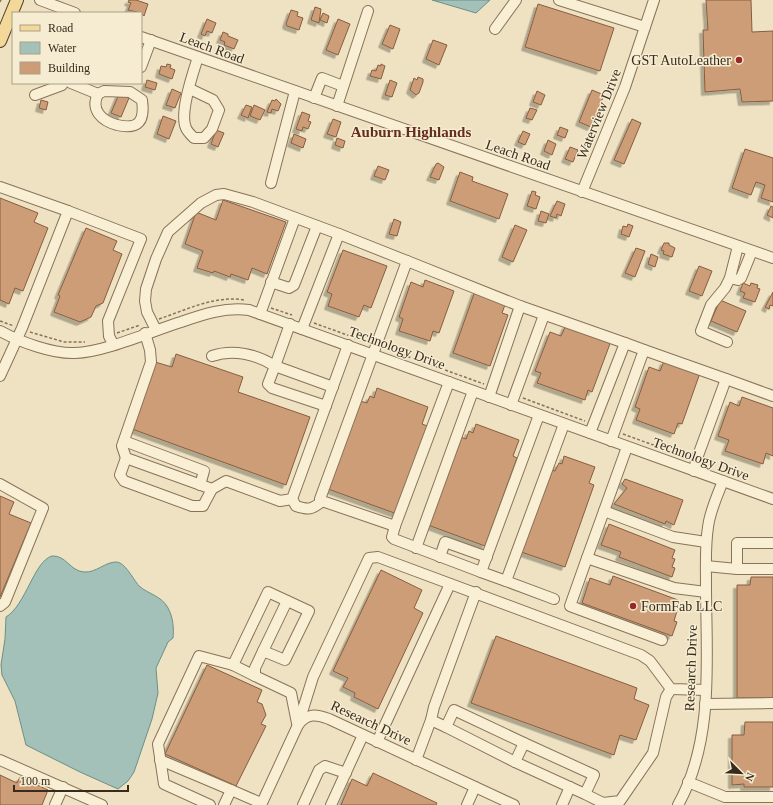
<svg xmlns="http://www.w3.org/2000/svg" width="773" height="805" font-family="Georgia,serif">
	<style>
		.water { fill: #a4c1b9; stroke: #6b8f87 }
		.building { fill: #cd9d77; stroke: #875d3f; filter: url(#shadow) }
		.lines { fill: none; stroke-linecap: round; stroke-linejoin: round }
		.minor-casing { stroke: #887359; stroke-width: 12 }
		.major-casing { stroke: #56412d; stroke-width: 14 }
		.path { stroke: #887359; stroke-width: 1.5; stroke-dasharray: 3 2; stroke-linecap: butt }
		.minor { stroke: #f9efd5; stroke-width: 10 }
		.major { stroke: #f2d899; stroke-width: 12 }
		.poi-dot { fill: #972a28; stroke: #f6ecd1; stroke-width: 1.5 }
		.labels { text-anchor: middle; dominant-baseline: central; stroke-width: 3; stroke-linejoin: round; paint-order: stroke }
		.street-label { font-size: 14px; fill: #382b1d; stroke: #f6ecd1 }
		.poi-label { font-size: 14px; fill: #382b1d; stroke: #f6ecd1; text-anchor: end }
		.neighbourhood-label { font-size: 15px; font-weight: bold; fill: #652d1c; stroke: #f6ecd1 }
	</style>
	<defs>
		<filter id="shadow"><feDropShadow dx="-3.5" dy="3.5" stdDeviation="0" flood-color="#0004"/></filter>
	</defs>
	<rect width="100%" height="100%" fill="#eee2c2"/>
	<g class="water">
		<polygon points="432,0 490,0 476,13"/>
		<path d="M52 556C66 555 70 571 84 572 96 573 105 562 116 562 125 562 133 579 139 586 148 594 162 596 168 608 173 617 174 628 173 638L168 642 156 668 158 693 152 719 134 772 128 781 118 789 80 772 26 745 15 701 2 675 1 665 5 639 6 617C26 605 34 561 52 556Z"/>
	</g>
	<g class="building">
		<polygon points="129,0 136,0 148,4 144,16 141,13 128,10 131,3 128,2"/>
		<polygon points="706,0 751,0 752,32 773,31 773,101 742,102 740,89 705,92 703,30 708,30"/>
		<polygon points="538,4 614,28 600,71 525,47"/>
		<polygon points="315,7 321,9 319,23 311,20"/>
		<polygon points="291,10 298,12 297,16 303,18 299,30 287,26 286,24"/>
		<polygon points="323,13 329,16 327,23 320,20"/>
		<polygon points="207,19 216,23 212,33 207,31 205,36 201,34"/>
		<polygon points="338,19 350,24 338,55 326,50"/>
		<polygon points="390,25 400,29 393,49 382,44"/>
		<polygon points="223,32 228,34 228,36 238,40 234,49 224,45 225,42 220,40"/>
		<polygon points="433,40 447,45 439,65 426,59"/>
		<polygon points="167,64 171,65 170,68 175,70 172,79 159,74 161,66 166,67"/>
		<polygon points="381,64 385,66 381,79 370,76 372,70 376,71 378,65 381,66"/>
		<polygon points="418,77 423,79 423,82 419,93 416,95 410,90 414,78 417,80"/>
		<polygon points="147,80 157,83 155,90 145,87"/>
		<polygon points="390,80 397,83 392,97 385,95"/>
		<polygon points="172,89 181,93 175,108 166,105"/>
		<polygon points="592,90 604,95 591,127 579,122"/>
		<polygon points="537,91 545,95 541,105 533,102"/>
		<polygon points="119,94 129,98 121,117 111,113"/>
		<polygon points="276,99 281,104 278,111 272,109 271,113 267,112 272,100 275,101"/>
		<polygon points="41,100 48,102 46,110 39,108"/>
		<polygon points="246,105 252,107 248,118 241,115"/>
		<polygon points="254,105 265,110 260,120 250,116"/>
		<polygon points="530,108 537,110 532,120 526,118"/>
		<polygon points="302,112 310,115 308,121 311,122 308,129 303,127 302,131 296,129"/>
		<polygon points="163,116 176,121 169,139 157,134"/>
		<polygon points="333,119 341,122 336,137 327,134"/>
		<polygon points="632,119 641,123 624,164 614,160"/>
		<polygon points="560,127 568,130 565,138 557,135"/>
		<polygon points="216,130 224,133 218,147 211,144"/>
		<polygon points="523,131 530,134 525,145 518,142"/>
		<polygon points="294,134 306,139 303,148 291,143"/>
		<polygon points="337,138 345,141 343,148 335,145"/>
		<polygon points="548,140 556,144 552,155 544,151"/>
		<polygon points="570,147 578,150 573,162 565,159"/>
		<polygon points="745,149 773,158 773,202 761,198 765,185 756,182 751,195 732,188"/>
		<polygon points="438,163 444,167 439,180 430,177 436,164"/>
		<polygon points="378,166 389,170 385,180 374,176"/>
		<polygon points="460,172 473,177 472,181 508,194 499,219 450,201"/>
		<polygon points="532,191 536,192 535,195 540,197 536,209 527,206"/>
		<polygon points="0,198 38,213 34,222 48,228 23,291 15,288 9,304 0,300"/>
		<polygon points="223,200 286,222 267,274 252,268 248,280 231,274 230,277 214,271 213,273 197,268 203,251 185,244 196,212 216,220"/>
		<polygon points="557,201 565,204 561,216 557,214 556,218 550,216"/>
		<polygon points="771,206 773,207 773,218 767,215"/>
		<polygon points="541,211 549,214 546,223 538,221"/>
		<polygon points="394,219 401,222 397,236 389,234"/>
		<polygon points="628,224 633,226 629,237 621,234 623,226 627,227"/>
		<polygon points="515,225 527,230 513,262 502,257"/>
		<polygon points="86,228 117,241 113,250 122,254 103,303 96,306 91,317 80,322 54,312 60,296 58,295"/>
		<polygon points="664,243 669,243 669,245 675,248 672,257 663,254 664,251 661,250"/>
		<polygon points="636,248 645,251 635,277 625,273"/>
		<polygon points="343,250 387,266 371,308 364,305 359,317 328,306 332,294 327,292"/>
		<polygon points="651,254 658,257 655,267 648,264"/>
		<polygon points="699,266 712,271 702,296 689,291"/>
		<polygon points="425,280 454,291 439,333 433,331 430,341 399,331 403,319 399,317 411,282 423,287"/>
		<polygon points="743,283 750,286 751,283 758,285 757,288 760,289 755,302 743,298 745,293 740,291"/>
		<polygon points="475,291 506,302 502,313 508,315 490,366 453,353"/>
		<polygon points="773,292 773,306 770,305 769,309 765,307"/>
		<polygon points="720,300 746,311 737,332 711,321"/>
		<polygon points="566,325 611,341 592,392 588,390 585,400 537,383 541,373 535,371 550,332 561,336"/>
		<polygon points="176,354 243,377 238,392 310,417 286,485 132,429 155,362 172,367"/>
		<polygon points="664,361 700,373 682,424 678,423 674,434 636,420 640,409 635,407 649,367 660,371"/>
		<polygon points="377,388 428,407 422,424 430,427 397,514 328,489 360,401 367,403 370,396 374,398"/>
		<polygon points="742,397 773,408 773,456 766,453 763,464 725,451 729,440 718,436 730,402 739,406"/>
		<polygon points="476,424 519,440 513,456 517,458 485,546 428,525 460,437 466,439 469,431 473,433"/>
		<polygon points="564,456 595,467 589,483 594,485 565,567 521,552 551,470 555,471 559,463 562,464"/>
		<polygon points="625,479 683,500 674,525 666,521 665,524 614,504 627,488 622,484"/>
		<polygon points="0,496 14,502 9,514 31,523 0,597"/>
		<polygon points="609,524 675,550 672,558 675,559 672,567 675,568 672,577 619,557 621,552 601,545"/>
		<polygon points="381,570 422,590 414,608 423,613 378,709 354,697 355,693 343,687 348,678 333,671"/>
		<polygon points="613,576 678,600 674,610 677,611 674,621 677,622 672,636 582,603 590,578 610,585"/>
		<polygon points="751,577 773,577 773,698 737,698 737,585 750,585"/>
		<polygon points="496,636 637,688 634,699 649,705 636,740 620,735 614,755 471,703"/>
		<polygon points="207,665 262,690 257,702 262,704 266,715 261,724 266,726 236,786 165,754"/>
		<polygon points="745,722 773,722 773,787 744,787 744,784 732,785 732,735 744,735"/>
		<polygon points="373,773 437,803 436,805 341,805 352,779 367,786"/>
		<polygon points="0,775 17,783 20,777 48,790 42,805 0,805"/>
	</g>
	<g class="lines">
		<defs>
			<g id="minor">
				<polyline points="40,0 75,13"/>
				<polyline points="559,0 645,27"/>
				<polyline points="495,29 516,0"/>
				<polyline points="141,37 773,258"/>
				<polyline points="141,67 151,40"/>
				<polyline points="71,83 98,94"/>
				<path d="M190 89 213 100 219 110 212 129 204 138H194C191 135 187 131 186 128 179 113 193 73 198 57"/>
				<path d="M104 91 130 92 142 100C145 121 139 130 117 125 102 121 90 110 98 94Z"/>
				<polyline points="35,95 62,85 63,83"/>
				<polyline points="314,98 322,78 343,86"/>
				<polyline points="337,106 368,11"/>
				<polyline points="271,183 295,91"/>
				<polyline points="0,187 68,211 22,328 0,376"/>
				<polyline points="582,192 625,87 654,0"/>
				<polyline points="68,211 141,239 108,321 109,336 113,344"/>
				<polyline points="407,261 520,306 489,397"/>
				<polyline points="730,278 738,280 741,278 752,251"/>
				<polyline points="271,282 289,288 294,285 317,226"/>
				<polyline points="520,306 625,343 590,433"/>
				<polyline points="260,314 295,218"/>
				<polyline points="290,324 275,366 333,387"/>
				<polyline points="302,329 339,234 407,261 320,499 322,501 395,526 449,382"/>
				<polyline points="156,330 147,312 145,301 146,289 156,259 168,232 201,203 216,195 224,194 253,202 339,234"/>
				<path d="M0 331C20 342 53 354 75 353 105 352 152 331 181 322 204 314 225 307 249 310L773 499"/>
				<polyline points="145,333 150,350 151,362 122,446 126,458 212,489 226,481 280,501 292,499 348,345"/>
				<polyline points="727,342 701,331 711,305 725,288 730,278 738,246"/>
				<polyline points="644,350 726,379"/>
				<path d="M212 356C233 349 256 354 275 366L268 384 272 388 326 406"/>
				<polyline points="511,405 544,315"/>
				<polyline points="124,441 204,471 200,485"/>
				<polyline points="611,441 644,350 625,343"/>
				<polyline points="627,447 604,511 673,537 706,542"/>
				<polyline points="126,458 120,475 124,481 192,506 203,506 212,489"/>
				<polyline points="694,471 696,461 726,379 773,396"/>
				<polyline points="0,484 43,508 5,602 0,606"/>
				<path d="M292 499 296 506C308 510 312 510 322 501"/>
				<polyline points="604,511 587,558 674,588 706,592"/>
				<polyline points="395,526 392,537 394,539 481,572 539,415"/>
				<polyline points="416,548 473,391"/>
				<polyline points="440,557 445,542 487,557"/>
				<polyline points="587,558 570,606 662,640"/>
				<polyline points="706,566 737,569 773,569"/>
				<polyline points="737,569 737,543 773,543"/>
				<polyline points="481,572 506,581"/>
				<polyline points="554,599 506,581 564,424"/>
				<polyline points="263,651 287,601"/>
				<polyline points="233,665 255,676"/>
				<polyline points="705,704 773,703"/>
				<polyline points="431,720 434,707 476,592"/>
				<polyline points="298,725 313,677 369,558 378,557 641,655 650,661 671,689 706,690"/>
				<polyline points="446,727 515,762"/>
				<polyline points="377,742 450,584"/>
				<polyline points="0,760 102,805"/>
				<polyline points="160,760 231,790"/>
				<polyline points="416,760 431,720 446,727 454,710 524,743"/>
				<polyline points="688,782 725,797 773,797"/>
				<polyline points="585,794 515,762 524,743 594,775 585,794 603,803 620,801 653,753 666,697 671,689"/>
				<polyline points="55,805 63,787"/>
				<polyline points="210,805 164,784 158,744 199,656 233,665 268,592 309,611 285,660 263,651 255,668 255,676 291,693 297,723"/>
				<polyline points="224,805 231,790 261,803"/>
				<path d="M261 805 298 725C307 713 316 714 329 719L514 805"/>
				<polyline points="303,805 319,770 325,766 346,773"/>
				<polyline points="331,805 363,735"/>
				<polyline points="467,805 475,787"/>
				<polyline points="562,805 570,787"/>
				<path d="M678 805C715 739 706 657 706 585 706 566 705 546 708 527 710 511 717 496 723 481"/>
			</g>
			<polyline id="major" points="0,41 17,0"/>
		</defs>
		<use href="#minor" class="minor-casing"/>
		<use href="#major" class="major-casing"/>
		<g class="path">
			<polyline points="0,2 1,0"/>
			<polyline points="271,308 292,315"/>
			<path d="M159 319C186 310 215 295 244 300"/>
			<polyline points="0,321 14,326"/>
			<polyline points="314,323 350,336"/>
			<polyline points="30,332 64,342 85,342"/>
			<polyline points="117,333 140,325"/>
			<polyline points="353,337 369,343"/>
			<polyline points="384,348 484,384"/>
			<polyline points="523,398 585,421"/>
			<polyline points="623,434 689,458"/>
		</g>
		<use href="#minor" class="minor"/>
		<use href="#major" class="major"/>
	</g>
	<g class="poi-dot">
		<circle cx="739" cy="60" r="4"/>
		<circle cx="633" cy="606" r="4"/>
	</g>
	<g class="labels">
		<g class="street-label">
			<text transform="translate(212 48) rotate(20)">Leach Road</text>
			<text transform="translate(599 114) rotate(-68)">Waterview Drive</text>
			<text transform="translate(518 155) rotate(19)">Leach Road</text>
			<text transform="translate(397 348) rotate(20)">Technology Drive</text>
			<text transform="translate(701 459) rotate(20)">Technology Drive</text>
			<text transform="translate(691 668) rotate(-88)">Research Drive</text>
			<text transform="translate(371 723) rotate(25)">Research Drive</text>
		</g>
		<g class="poi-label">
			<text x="731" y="60">GST AutoLeather</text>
			<text x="641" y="606" text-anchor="start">FormFab LLC</text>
		</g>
		<g class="neighbourhood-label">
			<text x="411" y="132">Auburn Highlands</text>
		</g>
	</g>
	<rect x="12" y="12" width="130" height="72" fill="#f6ecd1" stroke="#aa9f89"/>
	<rect x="20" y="25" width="20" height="6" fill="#f2d899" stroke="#aa9f89"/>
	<text x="48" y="32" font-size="12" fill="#382b1d">Road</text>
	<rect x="20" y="42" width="20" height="12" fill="#a4c1b9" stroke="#aa9f89"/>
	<text x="48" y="52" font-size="12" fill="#382b1d">Water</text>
	<rect x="20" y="62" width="20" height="12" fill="#cd9d77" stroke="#aa9f89"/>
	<text x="48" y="72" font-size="12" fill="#382b1d">Building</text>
	<g transform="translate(741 773) rotate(114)" stroke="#f6ecd1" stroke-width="3" paint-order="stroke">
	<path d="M0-3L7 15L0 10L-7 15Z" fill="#382b1d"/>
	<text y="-6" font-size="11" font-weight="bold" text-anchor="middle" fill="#382b1d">N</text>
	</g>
	<path d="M14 785v6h114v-6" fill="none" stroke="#382b1d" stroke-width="2"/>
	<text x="20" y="785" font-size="12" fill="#382b1d" stroke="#f6ecd1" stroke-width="3" paint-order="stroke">100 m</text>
</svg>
